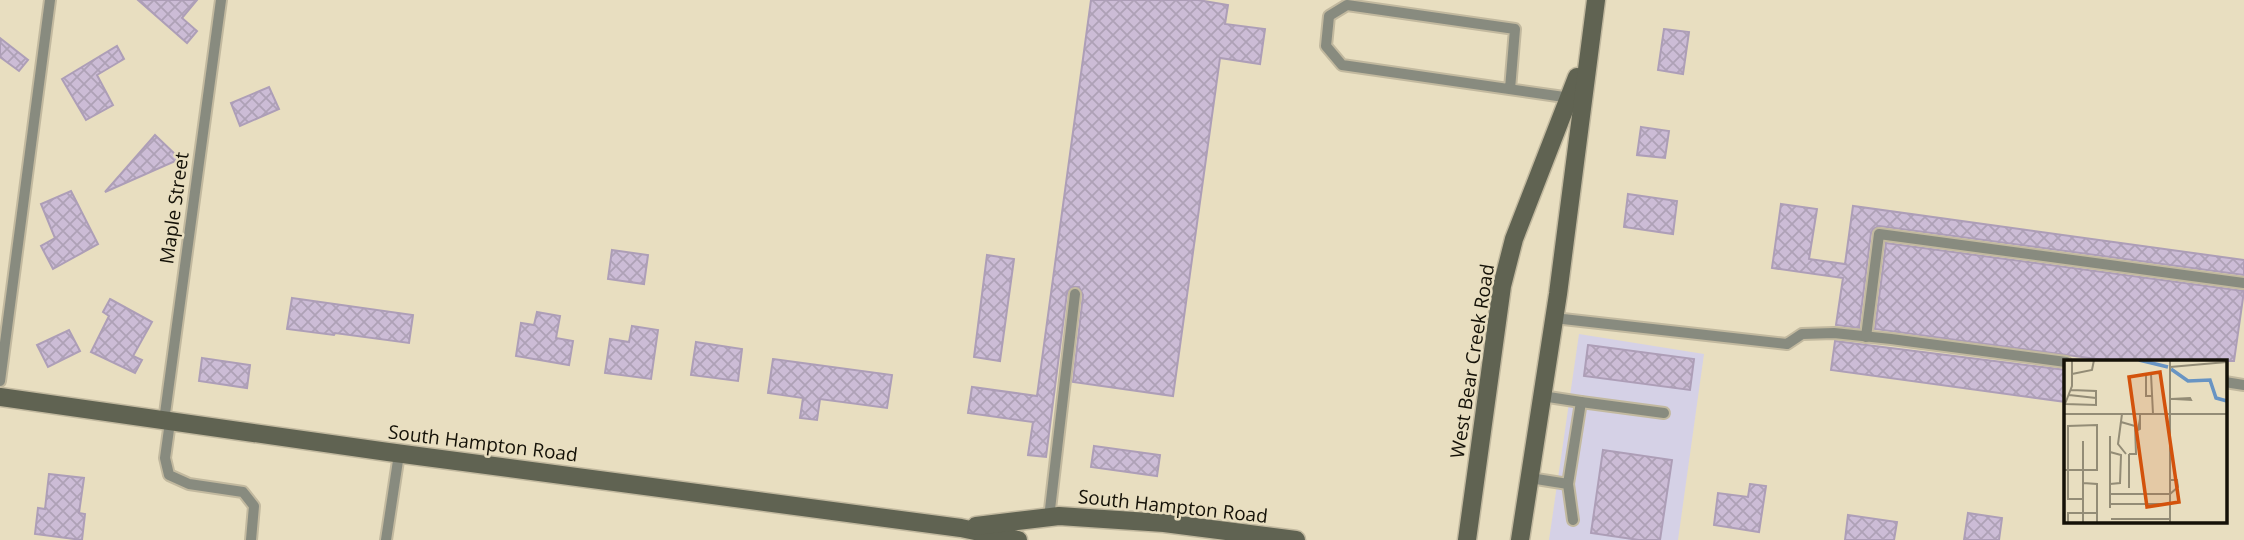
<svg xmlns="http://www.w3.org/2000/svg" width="2244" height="540" font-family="'Open Sans',sans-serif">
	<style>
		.commercial { fill: #d5d1e6 }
		.building { fill: url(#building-cross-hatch); stroke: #ad9eb7; stroke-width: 2 }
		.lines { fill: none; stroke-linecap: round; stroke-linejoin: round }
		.service-casing { stroke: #c2b99f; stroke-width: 14 }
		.secondary-casing { stroke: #c2b99f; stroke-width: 21 }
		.service { stroke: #888b7f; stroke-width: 10 }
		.secondary { stroke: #606352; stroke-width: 18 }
		.labels { text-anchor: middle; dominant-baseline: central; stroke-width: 5; stroke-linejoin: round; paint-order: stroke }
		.street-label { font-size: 19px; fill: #141107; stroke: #e8dec0 }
		.inset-river { fill: none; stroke: #6894c3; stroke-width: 3.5 }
		.inset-road { fill: none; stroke: #938c76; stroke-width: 2 }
		.view { fill: #d3520c; fill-opacity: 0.15; stroke: #d3520c; stroke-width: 3.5 }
		.inset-edge { fill: none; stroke: #141107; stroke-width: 3.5 }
	</style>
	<defs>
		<pattern id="building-cross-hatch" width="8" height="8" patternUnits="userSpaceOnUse" patternTransform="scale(1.75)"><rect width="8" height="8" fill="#ccbcd6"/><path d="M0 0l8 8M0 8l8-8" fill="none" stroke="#aea1b6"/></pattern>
	</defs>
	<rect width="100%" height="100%" fill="#e8dec0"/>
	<polygon class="commercial" points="1579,334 1704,354 1678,540 1549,540"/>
	<g class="building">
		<polygon points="138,0 197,0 182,18 197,31 187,43"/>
		<polygon points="1091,0 1198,0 1228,5 1225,24 1265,29 1260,64 1220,58 1173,396 1073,382 1083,295 1079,287 1071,287 1067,293 1046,457 1028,455 1033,422 968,413 972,387 1037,396"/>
		<polygon points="1664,29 1689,32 1683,74 1658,70"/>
		<polygon points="0,38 28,60 19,71 0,57"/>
		<polygon points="117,46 124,59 97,75 113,105 86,120 62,79"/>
		<polygon points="269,87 279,109 240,126 231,103"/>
		<polygon points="1641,127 1669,131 1665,158 1637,155"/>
		<polygon points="155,135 180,159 105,192"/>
		<polygon points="71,191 98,244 53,269 41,246 55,238 41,204"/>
		<polygon points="1628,194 1677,201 1673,234 1624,227"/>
		<polygon points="1781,204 1817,209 1809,259 1845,264 1853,206 2244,260 2244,275 1879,226 1873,229 1871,233 1859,328 1836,325 1843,278 1772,268"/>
		<polygon points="1886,243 2244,291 2234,361 2111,361 1875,329"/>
		<polygon points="612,250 648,255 644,284 608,279"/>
		<polygon points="987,255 1014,259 1000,361 974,357"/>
		<polygon points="292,298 413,315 409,343 335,333 334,335 287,329"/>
		<polygon points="110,299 152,322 133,356 142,360 135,373 91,352 109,316 103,312"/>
		<polygon points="537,312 560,316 556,338 573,341 569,365 516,356 521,323 534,325"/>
		<polygon points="632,326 658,330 651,379 605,373 610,339 629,342"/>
		<polygon points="69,330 80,351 48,367 37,345"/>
		<polygon points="1835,341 2066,370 2066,402 1831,370"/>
		<polygon points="696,342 742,349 738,381 691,375"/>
		<polygon points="1588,345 1694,359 1690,390 1584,376"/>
		<polygon points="202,358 250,365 247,388 199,381"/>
		<polygon points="773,359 892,375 887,408 820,399 817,420 800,418 803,398 768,393"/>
		<polygon points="1094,446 1160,455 1157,476 1091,467"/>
		<polygon points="1603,450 1672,460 1660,540 1639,540 1591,533"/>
		<polygon points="49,474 84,478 79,513 85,514 82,540 35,534 38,508 45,509"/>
		<polygon points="1750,484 1766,486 1759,532 1714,525 1718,493 1748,497"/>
		<polygon points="1968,513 2002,518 1999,540 1964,540"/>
		<polygon points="1848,515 1897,522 1894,540 1845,540"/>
	</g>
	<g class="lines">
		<defs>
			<g id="service">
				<polyline points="1510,89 1515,29 1347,5 1329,16 1326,46 1342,65 1571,98"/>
				<polyline points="1554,318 1787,344 1802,334 1834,333 1891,339 2066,362"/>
				<polyline points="1866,337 1879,234 2244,283"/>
				<polyline points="0,381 50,0"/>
				<polyline points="2225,382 2244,385"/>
				<polyline points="1542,396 1581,402 1568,484"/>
				<polyline points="1581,402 1664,413"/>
				<polyline points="164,421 221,0"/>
				<polyline points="170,422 165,458 169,475 189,484 243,492 254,506 251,540"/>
				<polyline points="1530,478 1568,484 1573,520"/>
				<polyline points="1049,518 1075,294"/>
				<polyline points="386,540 399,454"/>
			</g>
			<g id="secondary">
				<polyline points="0,397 388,452 961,528 1018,540"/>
				<polyline points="976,526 1059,516 1164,523 1296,540"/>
				<polyline points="1467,540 1502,286 1514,239 1577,77"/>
				<polyline points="1520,540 1558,294 1596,0"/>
			</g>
		</defs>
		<use href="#service" class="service-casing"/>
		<use href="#secondary" class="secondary-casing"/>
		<use href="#service" class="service"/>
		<use href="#secondary" class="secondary"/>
	</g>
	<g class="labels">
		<g class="street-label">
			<text transform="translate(174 208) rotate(-82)">Maple Street</text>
			<text transform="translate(1472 361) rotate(-81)">West Bear Creek Road</text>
			<text transform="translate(483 443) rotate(7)">South Hampton Road</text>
			<text transform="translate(1173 506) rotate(6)">South Hampton Road</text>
		</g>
	</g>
	<g transform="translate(2064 360)">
		<rect width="163" height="163" fill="#e8dec0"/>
		<path class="inset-river" d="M75 0 104 7M107 9 124 21 146 20 152 38 163 41"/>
		<path class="inset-road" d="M106 0V162M106 7 163 2M8 14 28 10 30 0M5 35 32 38M88 36H82V14H87L89 54M107 39 126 38 127 40 111 39M1 44 32 45V31L7 30M1 44 8 26V0M0 54H163M58 54 54 84 62 94M76 55V69L74 70 76 59M57 62 71 66 72 94H65M19 81V162M65 94V128M0 110H33V65L4 66V139H19M106 120H113L114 127 106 134M19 123 33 124V162M46 124 56 123 57 95 46 92M46 134H106M46 144H106M46 148V76M47 159H106M4 162V153H33"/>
		<path class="view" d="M96 12 115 142 83 147 65 17Z"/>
		<rect width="163" height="163" class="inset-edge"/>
	</g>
</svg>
